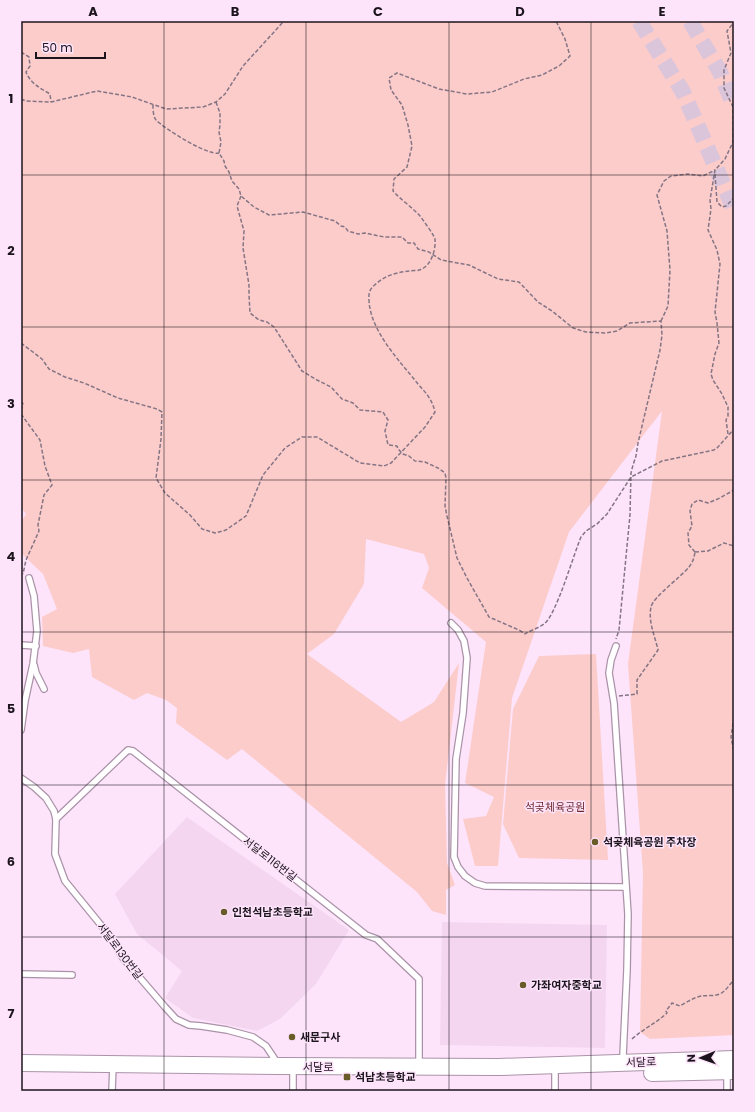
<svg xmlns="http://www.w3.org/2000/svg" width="755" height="1112" font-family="Poppins,'Noto Sans KR',sans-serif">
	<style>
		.built { fill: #f4d6f1 }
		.green { fill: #fccccb }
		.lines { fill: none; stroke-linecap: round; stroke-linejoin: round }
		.secondary-tunnel { stroke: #dbc5da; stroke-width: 16; stroke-dasharray: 16 8; stroke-linecap: butt }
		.lane-casing { stroke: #aa93a8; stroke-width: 8 }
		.secondary-casing { stroke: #aa93a8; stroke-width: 18 }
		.path { stroke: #857584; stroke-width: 1.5; stroke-dasharray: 4 2; stroke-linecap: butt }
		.lane { stroke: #fff; stroke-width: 5.5 }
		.secondary { stroke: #fff; stroke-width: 16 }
		.grid { fill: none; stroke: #1c141c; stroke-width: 1; stroke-opacity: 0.55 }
		.poi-dot { fill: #695c29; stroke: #fde4fb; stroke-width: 1.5 }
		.labels { text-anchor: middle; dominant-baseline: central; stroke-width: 3; stroke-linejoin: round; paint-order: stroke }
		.park-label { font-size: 11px; fill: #6e292d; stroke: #fde4fb }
		.poi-label { font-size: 11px; font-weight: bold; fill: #1c141c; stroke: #fde4fb; text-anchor: start }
		.street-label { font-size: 11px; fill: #1c141c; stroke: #fde4fb }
		.neatline { fill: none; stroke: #1c141c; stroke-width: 1.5 }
		.grid-label { font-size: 13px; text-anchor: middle; font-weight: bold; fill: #1c141c }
	</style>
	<rect width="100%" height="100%" fill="#fde4fb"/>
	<g class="built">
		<polygon points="187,817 349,930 316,984 280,1019 257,1031 193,1018 165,998 182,971 137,934 115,894"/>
		<polygon points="442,922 607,925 605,1048 440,1045"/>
	</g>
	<g class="green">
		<polygon points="21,21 734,21 734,1035 650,1039 640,1032 643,873 628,664 662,411 569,532 512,698 498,866 475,866 463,819 486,816 494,797 465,783 486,642 422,588 429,568 424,554 366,539 364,584 334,634 307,654 401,722 434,702 459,663 445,785 447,863 455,885 446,890 446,915 432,911 417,892 242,749 227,760 176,723 177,708 166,700 147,693 134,700 92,677 89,649 73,653 43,646 42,617 57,609 43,574 21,553 21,522 26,514 21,508"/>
		<polygon points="596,654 608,860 519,858 503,824 513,709 539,656"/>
	</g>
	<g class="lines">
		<g class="secondary-tunnel">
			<polyline points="639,21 683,92 734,209"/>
			<polyline points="690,21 720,72 734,106"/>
		</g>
		<defs>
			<g id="lane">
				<polyline points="451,623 458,630 464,641 467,658 463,713 456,759 454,857 458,867 465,876 475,883 485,886 626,887"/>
				<polyline points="21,645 36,646"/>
				<polyline points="616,646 611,660 609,673 614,703 628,914 627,970 623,1056"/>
				<polyline points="34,665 36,673 44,689"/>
				<polyline points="21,730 25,701 33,664 37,631 34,596 29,578"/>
				<polyline points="21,778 34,787 46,798 54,811 56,819 55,854 65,881 109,935 123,958 165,1007 176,1019 189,1025 201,1026 227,1030 253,1037 266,1046 278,1064"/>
				<polyline points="56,819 128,750 133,751 366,935 377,939 419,979 419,1066"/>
				<polyline points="21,974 72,975"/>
				<polyline points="112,1091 113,1065"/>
				<polyline points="293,1091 293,1067"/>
				<polyline points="555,1091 555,1073"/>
				<polyline points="727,1091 727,1073"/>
			</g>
			<g id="secondary">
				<polyline points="21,1063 280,1066 499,1067 734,1059"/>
				<polyline points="652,1073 734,1071"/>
			</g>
		</defs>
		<use href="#lane" class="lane-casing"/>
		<use href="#secondary" class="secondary-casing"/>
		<g class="path">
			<path d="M21 52 29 57 30 66 26 72C30 83 40 88 50 94L51 102"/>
			<polyline points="21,99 26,101 51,102 97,91 132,97 166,109 203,107 216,102 225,94 243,66 284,21"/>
			<polyline points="216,102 220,113 220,125 219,132 221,142 219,153 224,161 225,166 229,172 232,181 239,189 241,196 254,207 269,215 303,212 335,221 341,226 345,227 348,231 358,234 365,233 384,237 402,237 408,243 414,243 418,249 429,252 441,260 469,265 498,279 519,282 538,302 552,311 573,328 586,332 605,333 617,331 630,323 661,321 662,335 660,350 638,443 636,456 633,465 631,473 630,515 619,630 616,639"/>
			<path d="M153 105C153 109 153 116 156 120 165 129 208 156 219 153"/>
			<polyline points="715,174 717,202 722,207 726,206 734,198"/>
			<path d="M241 196 237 206 244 231 243 248 249 285V295L250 313 259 320 267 322 274 327 302 371 317 380 331 387 342 399 353 403 360 410 383 412 388 420 385 431 388 445 397 446 398 449 403 454 409 456 415 461 425 462 438 468 445 473 446 478 445 506 447 516 457 558 467 578 489 617 519 630 525 634C531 630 539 628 544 624 556 616 574 553 581 537L586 531 597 524 607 514 631 477 662 461 714 450 717 448 734 429"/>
			<polyline points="661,321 668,306 670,270 667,231 657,195 664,181 671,176 688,174 703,176 715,170"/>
			<path d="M21 343 42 359 49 369 65 377 84 383 118 398 157 409 162 412 161 439 156 478 165 493 190 515 202 529 215 533 226 530 246 516 263 475 285 448 302 437H317L360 463 384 466 391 463 425 427 435 412C432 399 426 393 418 384 399 360 367 328 369 295 369 290 373 286 377 283 386 275 398 272 410 271 413 270 417 271 419 270 431 267 436 250 435 239 434 235 423 220 420 216 412 207 401 200 393 191L394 179 407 167 412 146 408 125 402 105 391 90 389 78 397 73 439 89 467 94 492 92 524 79 542 75 559 66 570 56 565 39 556 21"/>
			<polyline points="21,401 23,404 21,410"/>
			<polyline points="21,414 40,440 45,466 52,485 44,495 38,525 39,531 26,560 23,574"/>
			<polyline points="728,434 726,420 728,416 728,407 722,394 713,380 711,374 715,354 719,343 717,323 715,312 720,264 717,250 708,230 711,209 710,200 715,170 725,159 733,142 733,107 724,88 724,70 731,53 727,31 734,22"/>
			<polyline points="695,552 689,545 688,533 692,526 690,511 692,504 698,500 708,503 720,498 734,490"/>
			<polyline points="695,552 708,551 724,543 734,546"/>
			<path d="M619 696 637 694V680L658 650C655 636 648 622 651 607 653 597 681 577 689 567 693 562 694 558 695 552"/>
			<polyline points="734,717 731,737 734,752"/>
			<path d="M632 1039C643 1029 655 1024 667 1013L666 1011 672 1003 680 1006C687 1002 693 998 701 996 708 995 717 997 723 992 727 989 730 984 734 980"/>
		</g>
		<use href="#lane" class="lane"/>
		<use href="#secondary" class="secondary"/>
	</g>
	<path class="grid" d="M164 21V1091M306 21V1091M449 21V1091M591 21V1091M21 175H734M21 327H734M21 480H734M21 632H734M21 785H734M21 937H734"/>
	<g class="poi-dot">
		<circle cx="595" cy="842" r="4"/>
		<circle cx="224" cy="912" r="4"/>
		<circle cx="523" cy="985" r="4"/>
		<circle cx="292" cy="1037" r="4"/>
		<rect x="343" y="1073" width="8" height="8" rx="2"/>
	</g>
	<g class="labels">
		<g class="park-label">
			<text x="555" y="807">석곶체육공원</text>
		</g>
		<g class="poi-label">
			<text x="603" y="842">석곶체육공원 주차장</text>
			<text x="232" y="912">인천석남초등학교</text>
			<text x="531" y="985">가좌여자중학교</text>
			<text x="300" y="1037">새문구사</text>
			<text x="355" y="1077">석남초등학교</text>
		</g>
		<g class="street-label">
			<text transform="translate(270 859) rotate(38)">서달로116번길</text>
			<text transform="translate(120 951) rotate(53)">서달로130번길</text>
			<text transform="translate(641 1062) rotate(-2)">서달로</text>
			<text x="318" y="1067">서달로</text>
		</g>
	</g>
	<rect width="755" height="1112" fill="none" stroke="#fde4fb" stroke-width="44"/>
	<g transform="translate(701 1058) rotate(268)" stroke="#fde4fb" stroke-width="3" paint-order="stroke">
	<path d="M0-3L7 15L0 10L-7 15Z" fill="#1c141c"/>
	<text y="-6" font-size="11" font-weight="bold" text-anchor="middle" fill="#1c141c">N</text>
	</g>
	<path d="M36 52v6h69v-6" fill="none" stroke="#1c141c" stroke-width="2"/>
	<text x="42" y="52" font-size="12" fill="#1c141c" stroke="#fde4fb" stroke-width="3" paint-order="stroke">50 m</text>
	<rect x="22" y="22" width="711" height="1068" class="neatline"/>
	<g class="grid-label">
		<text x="93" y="16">A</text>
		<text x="235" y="16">B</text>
		<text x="378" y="16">C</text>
		<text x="520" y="16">D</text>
		<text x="662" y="16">E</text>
		<text x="11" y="103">1</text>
		<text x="11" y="255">2</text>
		<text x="11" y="408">3</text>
		<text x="11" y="561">4</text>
		<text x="11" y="713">5</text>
		<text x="11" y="866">6</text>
		<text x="11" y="1018">7</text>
	</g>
</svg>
